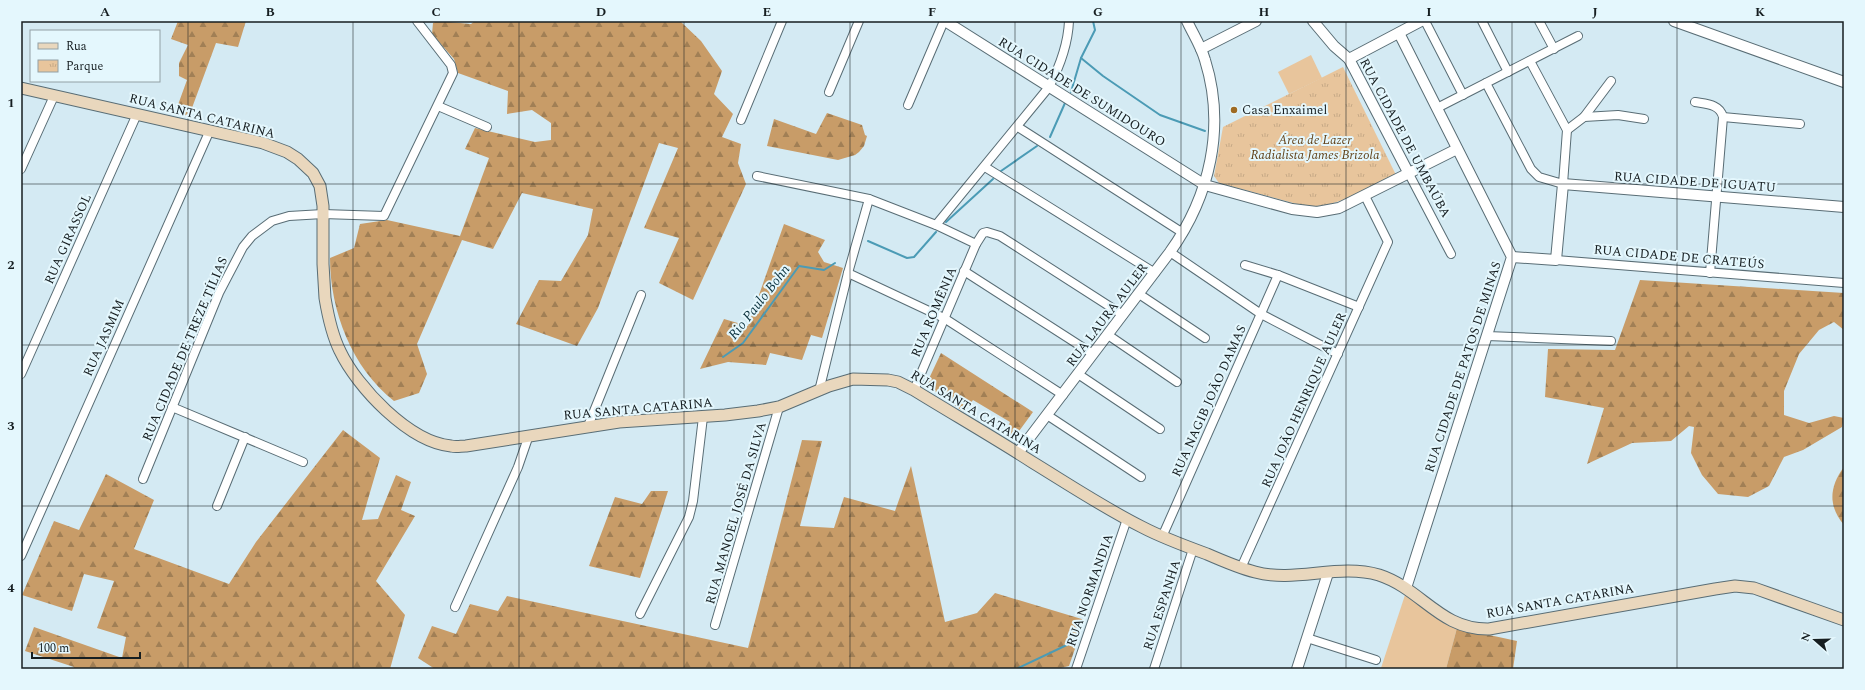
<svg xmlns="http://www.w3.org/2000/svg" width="1865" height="690" font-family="Spectral,serif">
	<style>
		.grass { fill: #e8c59c }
		.forest { fill: url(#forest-firs) }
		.park { fill: url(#park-tufts) }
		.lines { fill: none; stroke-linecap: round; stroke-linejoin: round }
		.stream { stroke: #4b9bb5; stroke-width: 2 }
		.minor-casing { stroke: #596d75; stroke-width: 10 }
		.tertiary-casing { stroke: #596d75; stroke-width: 12 }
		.secondary-casing { stroke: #596d75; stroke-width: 13 }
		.minor { stroke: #fff; stroke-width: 8 }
		.tertiary { stroke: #fff; stroke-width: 10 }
		.secondary { stroke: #e9d7bd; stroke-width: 11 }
		.grid { fill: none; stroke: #161e21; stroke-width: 1; stroke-opacity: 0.55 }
		.poi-dot { fill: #9e6a22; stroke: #e4f7fd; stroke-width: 1.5 }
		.labels { text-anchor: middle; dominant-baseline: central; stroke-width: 4; stroke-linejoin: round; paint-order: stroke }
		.street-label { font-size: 13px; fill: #161e21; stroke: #e4f7fd }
		.poi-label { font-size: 13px; fill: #161e21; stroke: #e4f7fd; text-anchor: start }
		.park-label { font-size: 13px; font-style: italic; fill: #63441c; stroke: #e4f7fd }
		.water-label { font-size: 14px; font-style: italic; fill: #0c323e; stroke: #e4f7fd }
		.neatline { fill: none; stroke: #161e21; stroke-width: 1.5 }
		.grid-label { font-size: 13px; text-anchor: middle; font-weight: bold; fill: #161e21 }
	</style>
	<defs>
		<pattern id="forest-firs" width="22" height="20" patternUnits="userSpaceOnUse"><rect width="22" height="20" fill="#c89c68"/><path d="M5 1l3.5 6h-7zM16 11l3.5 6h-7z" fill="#a17f55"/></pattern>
		<pattern id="park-tufts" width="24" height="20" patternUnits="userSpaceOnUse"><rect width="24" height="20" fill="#e8c59c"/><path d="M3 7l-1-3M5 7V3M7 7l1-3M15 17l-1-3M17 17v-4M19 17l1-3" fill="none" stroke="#c6a986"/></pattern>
	</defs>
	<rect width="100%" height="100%" fill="#d4eaf3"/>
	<g class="grass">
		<polygon points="1311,55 1322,78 1289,94 1278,72"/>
		<polygon points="1405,595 1457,628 1446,669 1384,669 1381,668"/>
	</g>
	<g class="forest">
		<polygon points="178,21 246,21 238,47 216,43 189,116 175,113 187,80 179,76 179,63 188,45 171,39"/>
		<path d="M438 21 471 24 475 21H680L701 41 722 71 714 94 733 114 722 137 741 144 738 163 746 184 693 300 659 283 679 238 644 228 678 148 659 143 598 308 577 346 516 324 539 280 561 281 588 235 593 209 522 193 493 249 462 240 417 344 427 374 419 393 394 401C352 368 330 311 330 258L354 248 360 224 387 220 460 236 489 158 465 149 475 128 535 142 551 140V123L532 110 507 114 508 91 458 73 454 59 432 34 433 23Z"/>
		<polygon points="827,113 862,125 865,135 867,136 864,146 859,152 855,155 838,160 767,146 774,119 816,134"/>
		<polygon points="784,224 825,240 818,252 824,262 843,268 822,338 811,335 802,360 770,353 766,365 728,362 700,369 724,319 748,326"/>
		<polygon points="1640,280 1844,293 1844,330 1834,322 1819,330 1799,354 1784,391 1784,415 1809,423 1834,416 1844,418 1842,427 1803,450 1784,457 1769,486 1748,497 1718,494 1702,475 1691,453 1694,427 1689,426 1671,441 1632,443 1587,464 1604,408 1545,397 1548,349 1615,350"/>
		<polygon points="941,353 1033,412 1014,438 1005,434 1010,422 973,400 964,412 926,385"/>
		<polygon points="343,430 380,458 362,520 378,519 396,475 411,482 401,510 415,516 376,581 405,615 390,669 73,669 74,667 25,651 34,627 122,658 126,637 97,628 114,581 84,574 72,611 22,595 54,521 79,530 106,474 154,500 134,549 229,584 256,542"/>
		<polygon points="802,440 822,441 800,526 834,528 844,497 895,511 911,466 945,622 977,613 995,593 1085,620 1069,666 1057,669 435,669 418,658 432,626 456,634 470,604 498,611 507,596 748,648"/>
		<path d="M1844 467V525C1828 506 1829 487 1844 467Z"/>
		<polygon points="651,491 668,491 640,578 589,566 615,497 642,504"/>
		<polygon points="1457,628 1517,641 1513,669 1446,669"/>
	</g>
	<polygon class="park" points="1343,67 1396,175 1346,199 1327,205 1308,207 1219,183 1214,176 1223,127"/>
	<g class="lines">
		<g class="stream">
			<polyline points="1081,58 1103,76 1160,115 1205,131"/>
			<polyline points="1071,92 1081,58 1095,30 1093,21"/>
			<polyline points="1050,137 1065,103"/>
			<polyline points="1001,171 1037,146"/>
			<polyline points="946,222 993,179"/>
			<polyline points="868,241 907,258 914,257 936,232"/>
			<polyline points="723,357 743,343 799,266 824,270 835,263"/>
			<polyline points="1016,669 1071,643"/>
		</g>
		<defs>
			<g id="minor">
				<polyline points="1425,21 1463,95"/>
				<polyline points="1482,21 1508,72"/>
				<polyline points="1539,21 1554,49"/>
				<polyline points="1486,83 1531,169 1539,177 1563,184 1567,130 1530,61"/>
				<polyline points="829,92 859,21"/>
				<path d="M1695 102C1706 104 1720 104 1723 117L1710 273"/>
				<polyline points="908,105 944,21"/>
				<polyline points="438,106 487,127"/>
				<polyline points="1437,108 1578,36"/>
				<polyline points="1584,117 1611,81"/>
				<polyline points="1723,117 1800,124"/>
				<polyline points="741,120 782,21"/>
				<polyline points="1018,127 1183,233"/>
				<polyline points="1567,130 1584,117 1618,115 1644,119"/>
				<polyline points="985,167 1155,273"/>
				<polyline points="21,169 54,96"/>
				<polyline points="1409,174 1451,254"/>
				<polyline points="757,176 869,199 936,225 976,244"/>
				<path d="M936 225 1049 87C1060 66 1068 45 1069 21"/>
				<polyline points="1170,252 1261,314 1338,354"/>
				<polyline points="1556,260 1844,283"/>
				<polyline points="1245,265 1278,275 1359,307"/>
				<polyline points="964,271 1093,354"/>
				<polyline points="848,273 944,318 1063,395"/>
				<polyline points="1139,294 1205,338"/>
				<polyline points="1108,335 1177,382"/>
				<polyline points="1487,336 1611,341"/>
				<polyline points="21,374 137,114"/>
				<polyline points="1078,374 1160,429"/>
				<polyline points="914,390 976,244 983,233 987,232 1000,236 1123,315"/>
				<polyline points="819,391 848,273 869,199"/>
				<polyline points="172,407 303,462"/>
				<polyline points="1047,415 1141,477"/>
				<polyline points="588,426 641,295"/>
				<polyline points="143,479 219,293 243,247 252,236 272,221 289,216 323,214 384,216 453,73 451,65 417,21"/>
				<polyline points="217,506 245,437"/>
				<polyline points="1162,537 1278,275"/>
				<polyline points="21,556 210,130"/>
				<polyline points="1241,568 1388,242 1365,196"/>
				<polyline points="455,607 518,467 529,435"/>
				<polyline points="640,614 689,517 693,501 703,417"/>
				<polyline points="715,625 779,407"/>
				<polyline points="1307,638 1376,660"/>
				<polyline points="1076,669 1127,519"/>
				<polyline points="1154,669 1193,549"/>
			</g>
			<g id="tertiary">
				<polyline points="945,21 1205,185 1292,209 1317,212 1339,208 1457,149"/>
				<polyline points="1313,21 1334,46 1349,59 1409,174"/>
				<polyline points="1674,21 1844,82"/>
				<polyline points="1399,33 1512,257 1406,588"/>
				<polyline points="1201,49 1256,21"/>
				<polyline points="1349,59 1421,21"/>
				<polyline points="1512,257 1556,260 1563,184 1844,207"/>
				<path d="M1018 453 1170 252C1210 196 1226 127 1205 60 1201 46 1193 34 1187 21"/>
				<polyline points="1297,669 1328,573"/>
			</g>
			<path id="secondary" d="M21 88 263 143 287 152 298 159 313 173 320 186 323 206V264L325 298C328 316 332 335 340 351 357 387 409 442 451 446 456 447 461 446 466 446L619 422 725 415 758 411 779 407 829 386 853 379 888 380 898 382 914 390C953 414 993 437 1032 462 1068 484 1104 508 1142 527 1163 538 1185 546 1207 554 1223 561 1239 568 1255 572 1296 583 1338 563 1379 575 1422 589 1440 630 1489 629L1715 589 1735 586 1754 588 1844 620"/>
		</defs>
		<use href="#minor" class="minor-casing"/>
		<use href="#tertiary" class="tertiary-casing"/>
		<use href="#secondary" class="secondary-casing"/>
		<use href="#minor" class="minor"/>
		<use href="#tertiary" class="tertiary"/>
		<use href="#secondary" class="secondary"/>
	</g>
	<path class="grid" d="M188 21V669M353 21V669M519 21V669M684 21V669M850 21V669M1015 21V669M1181 21V669M1346 21V669M1512 21V669M1677 21V669M21 184H1844M21 345H1844M21 506H1844"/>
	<circle class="poi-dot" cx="1234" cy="110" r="4"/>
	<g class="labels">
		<g class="street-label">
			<text transform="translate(1082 92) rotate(32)">RUA CIDADE DE SUMIDOURO</text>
			<text transform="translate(202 116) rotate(14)">RUA SANTA CATARINA</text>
			<text transform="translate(1405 138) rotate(62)">RUA CIDADE DE UMBAÚBA</text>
			<text transform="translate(1695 182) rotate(4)">RUA CIDADE DE IGUATU</text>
			<text transform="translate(68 239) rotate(-66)">RUA GIRASSOL</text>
			<text transform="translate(1679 257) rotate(5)">RUA CIDADE DE CRATEÚS</text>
			<text transform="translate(934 312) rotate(-67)">RUA ROMÊNIA</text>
			<text transform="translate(1107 315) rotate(-53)">RUA LAURA AULER</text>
			<text transform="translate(104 338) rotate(-66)">RUA JASMIM</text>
			<text transform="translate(185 349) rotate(-67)">RUA CIDADE DE TREZE TÍLIAS</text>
			<text transform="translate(1463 367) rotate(-72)">RUA CIDADE DE PATOS DE MINAS</text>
			<text transform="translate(1304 400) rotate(-66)">RUA JOÃO HENRIQUE AULER</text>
			<text transform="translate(1209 401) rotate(-66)">RUA NAGIB JOÃO DAMAS</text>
			<text transform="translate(638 409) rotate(-5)">RUA SANTA CATARINA</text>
			<text transform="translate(976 412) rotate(31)">RUA SANTA CATARINA</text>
			<text transform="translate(736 513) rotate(-74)">RUA MANOEL JOSÉ DA SILVA</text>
			<text transform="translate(1090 590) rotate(-71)">RUA NORMANDIA</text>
			<text transform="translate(1560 601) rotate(-10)">RUA SANTA CATARINA</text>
			<text transform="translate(1162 605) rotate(-72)">RUA ESPANHA</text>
		</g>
		<g class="poi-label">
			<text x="1242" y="110">Casa Enxaimel</text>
		</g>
		<g class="park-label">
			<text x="1315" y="140">Área de Lazer<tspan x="1315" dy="15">Radialista James Brizola</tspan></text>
		</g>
		<g class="water-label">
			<text transform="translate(759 302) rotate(-52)">Rio Paulo Bohn</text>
		</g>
	</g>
	<rect width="1865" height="690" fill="none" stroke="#e4f7fd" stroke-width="44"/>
	<rect x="30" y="30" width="130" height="52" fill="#e4f7fd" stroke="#92a0a5"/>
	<rect x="38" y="43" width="20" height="6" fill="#e9d7bd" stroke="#92a0a5"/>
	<text x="66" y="50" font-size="12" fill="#161e21">Rua</text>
	<rect x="38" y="60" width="20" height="12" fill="url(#park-tufts)" stroke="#92a0a5"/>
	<text x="66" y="70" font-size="12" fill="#161e21">Parque</text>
	<g transform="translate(1815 640) rotate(290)" stroke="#e4f7fd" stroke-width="3" paint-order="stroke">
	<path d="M0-3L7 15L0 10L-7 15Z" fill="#161e21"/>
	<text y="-6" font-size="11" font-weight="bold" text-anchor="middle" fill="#161e21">N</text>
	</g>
	<path d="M32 652v6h108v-6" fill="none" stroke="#161e21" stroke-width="2"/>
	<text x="38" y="652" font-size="12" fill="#161e21" stroke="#e4f7fd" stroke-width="3" paint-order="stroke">100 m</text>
	<rect x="22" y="22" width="1821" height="646" class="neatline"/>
	<g class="grid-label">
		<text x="105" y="16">A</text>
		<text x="270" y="16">B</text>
		<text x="436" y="16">C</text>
		<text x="601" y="16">D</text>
		<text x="767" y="16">E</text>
		<text x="932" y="16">F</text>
		<text x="1098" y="16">G</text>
		<text x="1264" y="16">H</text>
		<text x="1429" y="16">I</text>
		<text x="1595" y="16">J</text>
		<text x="1760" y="16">K</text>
		<text x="11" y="107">1</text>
		<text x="11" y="269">2</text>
		<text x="11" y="430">3</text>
		<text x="11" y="592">4</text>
	</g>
</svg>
